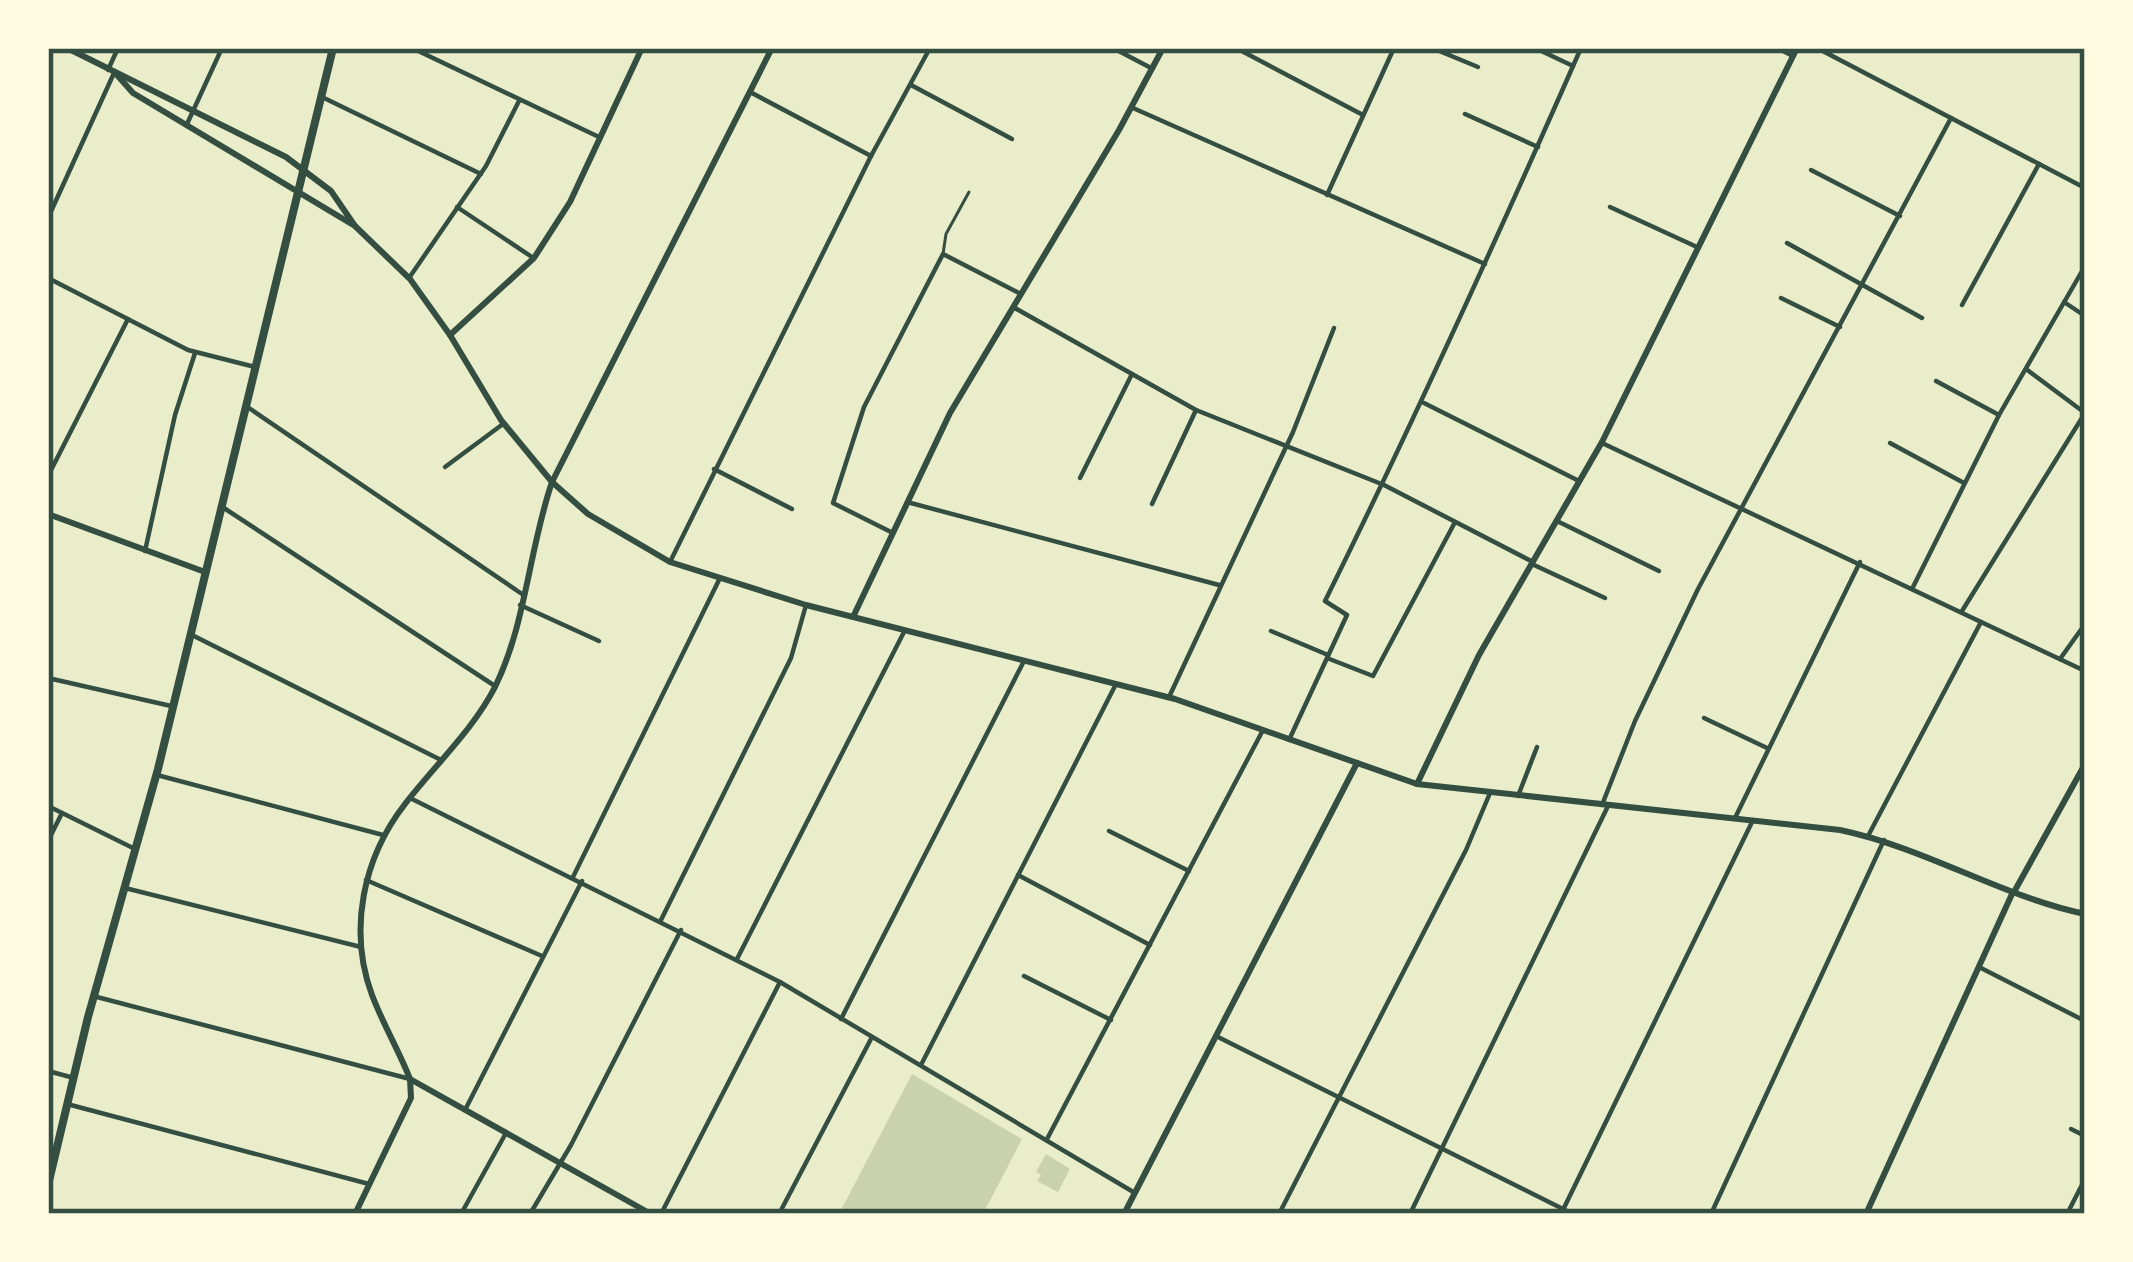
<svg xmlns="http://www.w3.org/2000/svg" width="2133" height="1262" font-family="Barlow,sans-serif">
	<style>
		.green { fill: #cad2ad }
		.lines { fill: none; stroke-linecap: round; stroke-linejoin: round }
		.service { stroke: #344e41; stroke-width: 3 }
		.minor { stroke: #344e41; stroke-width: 4.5 }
		.tertiary { stroke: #344e41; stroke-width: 6 }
		.secondary { stroke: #344e41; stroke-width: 6 }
		.primary { stroke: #344e41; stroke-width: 8 }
		.neatline { fill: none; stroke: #344e41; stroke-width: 4.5 }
	</style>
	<rect width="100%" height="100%" fill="#e9edc9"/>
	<g class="green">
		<polygon points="912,1074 1022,1139 983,1214 839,1214"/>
		<polygon points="1046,1154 1070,1169 1058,1192 1037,1181 1041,1175 1036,1172"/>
	</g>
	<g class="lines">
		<polyline class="service" points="943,254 946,234 969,192"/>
		<g class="minor">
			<polyline points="412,48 599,137"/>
			<polyline points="1113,48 1151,68"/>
			<polyline points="1236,48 1363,115"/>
			<polyline points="1432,48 1478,67"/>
			<polyline points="1535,48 1573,66"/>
			<polyline points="1777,48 1793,56"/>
			<polyline points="1817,48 2085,188"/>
			<polyline points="108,70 118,48"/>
			<polyline points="911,85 1012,139"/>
			<polyline points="750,92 871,156"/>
			<polyline points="324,98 481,174"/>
			<polyline points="1133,108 1485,264"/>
			<polyline points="1465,114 1538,147"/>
			<polyline points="187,124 222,48"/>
			<polyline points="1811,170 1900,216"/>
			<polyline points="1327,195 1394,48"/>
			<polyline points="457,207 532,257"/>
			<polyline points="1610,207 1697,247"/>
			<polyline points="48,218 114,73"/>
			<polyline points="1787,243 1922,318"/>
			<polyline points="48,278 188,350 255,367"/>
			<polyline points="409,278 486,166 519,101"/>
			<polyline points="1781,298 1840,327"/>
			<polyline points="2064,302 2085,316"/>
			<polyline points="1962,305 2039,164"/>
			<polyline points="1013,307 1196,410 1384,485 1533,562"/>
			<polyline points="1936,381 1999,415"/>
			<polyline points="1424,403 1579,481"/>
			<polyline points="246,406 522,594"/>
			<polyline points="1602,443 2085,671"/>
			<polyline points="1890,443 1964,483"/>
			<polyline points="445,467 503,424"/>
			<polyline points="714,469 792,509"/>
			<polyline points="48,476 128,319"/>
			<polyline points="1080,478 1132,374"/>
			<polyline points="907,502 1219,585"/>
			<polyline points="1152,504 1196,410"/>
			<polyline points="224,508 495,686"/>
			<polyline points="1557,521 1659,571"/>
			<polyline points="891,532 833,503 864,407 943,254 1021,294"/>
			<polyline points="145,551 175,415 195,353"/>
			<polyline points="670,562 871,156 930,48"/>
			<polyline points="1534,565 1605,598"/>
			<polyline points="1912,589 1999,415 2085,266"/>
			<polyline points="520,605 599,641"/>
			<polyline points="1962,611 2085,413 2026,369"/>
			<polyline points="1271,631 1328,655"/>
			<polyline points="190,634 441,760"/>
			<polyline points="1327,658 1373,676 1454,524"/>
			<polyline points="2060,659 2085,624"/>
			<polyline points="48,678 171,706"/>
			<polyline points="1170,695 1293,432 1334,328"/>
			<polyline points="1704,718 1767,748"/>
			<path d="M1289 740 1347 615 1325 601C1415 419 1499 234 1581 48"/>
			<polyline points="157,775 383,835"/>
			<polyline points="1518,796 1537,747"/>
			<polyline points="410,798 780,982 1135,1193"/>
			<polyline points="1602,805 1635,721 1698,589 1951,118"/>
			<polyline points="48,806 135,849"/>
			<polyline points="1735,818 1860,562"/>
			<polyline points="1109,831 1189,871"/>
			<polyline points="1868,836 1981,622"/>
			<polyline points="48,841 62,813"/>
			<polyline points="1018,875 1150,945"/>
			<polyline points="573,877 719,580"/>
			<polyline points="366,880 542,956"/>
			<polyline points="125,888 361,947"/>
			<polyline points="661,920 791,658 806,605"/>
			<polyline points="737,959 905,630"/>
			<polyline points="1981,968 2085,1021"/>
			<polyline points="1024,976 1111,1020"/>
			<polyline points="97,997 410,1079"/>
			<polyline points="841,1019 1024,661"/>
			<polyline points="1216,1036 1573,1214"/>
			<polyline points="922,1063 1116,684"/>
			<polyline points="48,1071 74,1078"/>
			<polyline points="67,1104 369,1184"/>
			<polyline points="465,1110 582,881"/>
			<polyline points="2071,1129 2085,1136"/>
			<polyline points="1047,1139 1263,730"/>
			<polyline points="461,1214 506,1133"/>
			<polyline points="530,1214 571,1145 681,930"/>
			<polyline points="661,1214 780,982"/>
			<polyline points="779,1214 872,1037"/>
			<polyline points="1279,1214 1466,850 1490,793"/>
			<polyline points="1410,1214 1608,806"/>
			<polyline points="1561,1214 1753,820"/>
			<polyline points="1711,1214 1884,840"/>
			<polyline points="2067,1214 2085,1179"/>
		</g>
		<g class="tertiary">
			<polyline points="450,335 534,258 570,202 642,48"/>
			<polyline points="552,482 772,48"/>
			<polyline points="48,514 205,572"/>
			<polyline points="853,617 950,413 1119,130 1163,48"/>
			<polyline points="1417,784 1479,655 1602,442 1797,48"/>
			<polyline points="2014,892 2085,764"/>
			<polyline points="1124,1214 1357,763"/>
		</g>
		<g class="secondary">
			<polyline points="67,48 286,157 331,191 355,226"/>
			<path d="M117 75 133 93 355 226 410 279 450 335 501 420 552 482 588 514 670 562 806 605 1175 699 1417 784 1840 830C1926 848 2000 896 2085 914"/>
			<polyline points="410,1079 651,1214"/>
			<path d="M355 1214 411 1098 410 1079C399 1051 383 1024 372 995 348 930 363 858 405 804 435 765 473 730 495 687 526 624 529 549 552 482"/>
			<polyline points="1866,1214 2012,894"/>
		</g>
		<polyline class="primary" points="48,1185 88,1017 158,769 333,48"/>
	</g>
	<rect width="2133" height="1262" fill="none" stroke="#fefae0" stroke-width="102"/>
	<rect x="51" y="51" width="2031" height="1160" class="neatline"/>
</svg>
